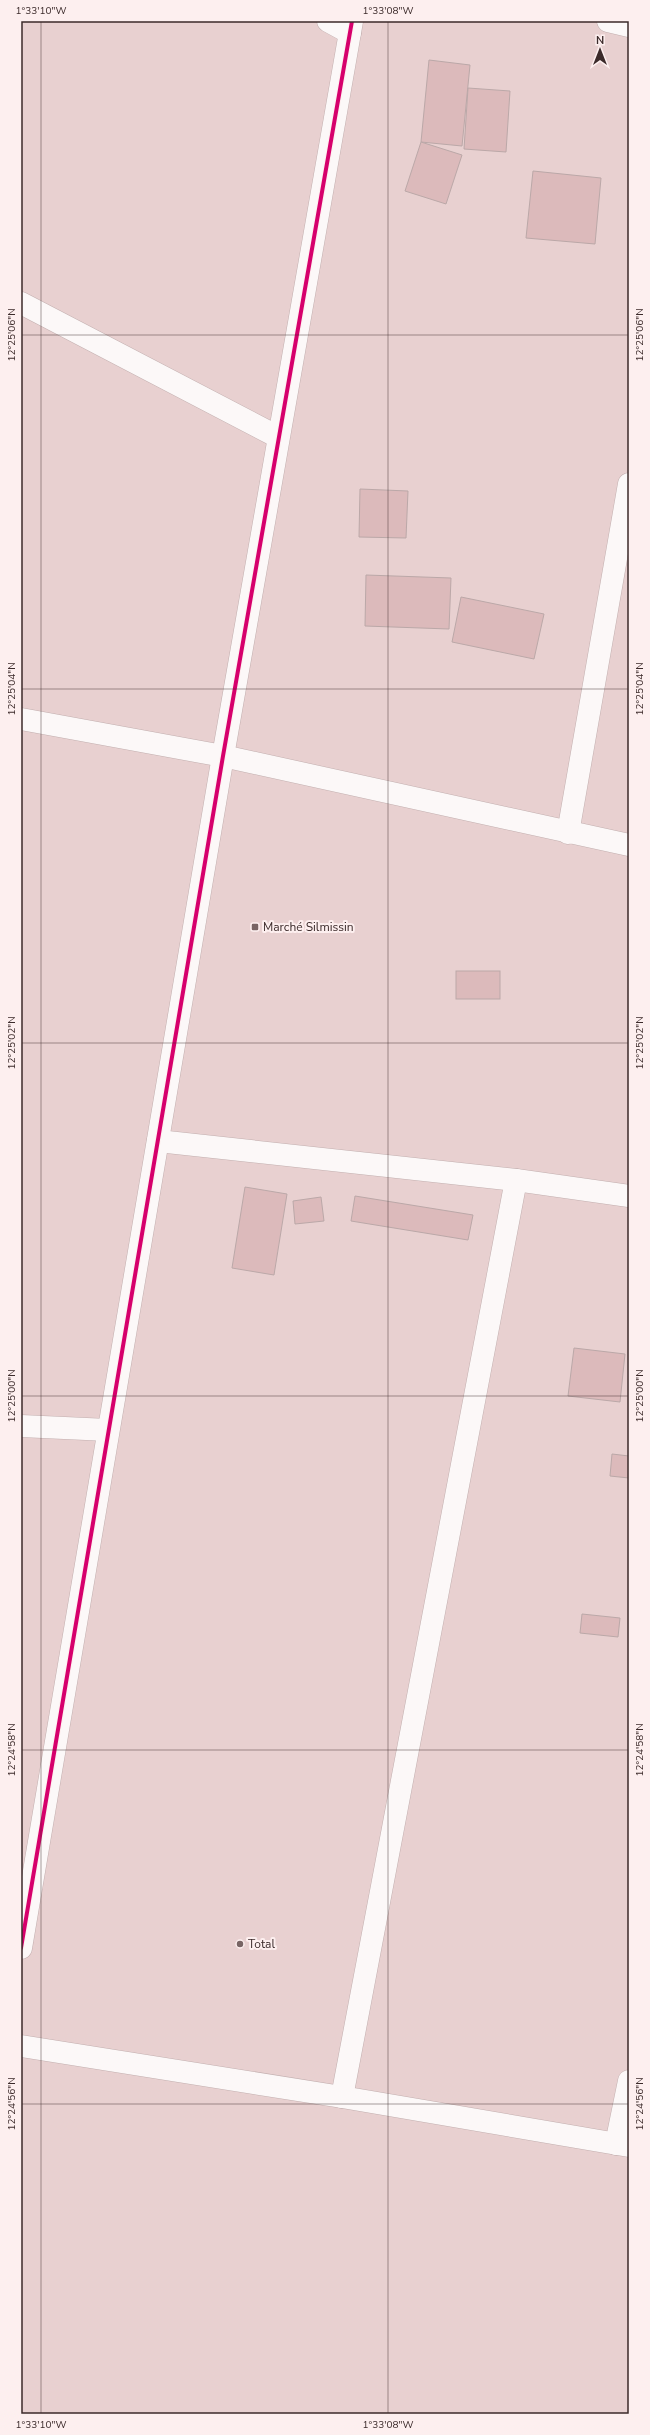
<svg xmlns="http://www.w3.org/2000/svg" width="650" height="2435" font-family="'Nunito Sans',sans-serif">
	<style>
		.building { fill: #dcbabb; stroke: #bba8a8 }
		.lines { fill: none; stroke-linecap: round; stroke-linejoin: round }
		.street-casing { stroke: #c2afaf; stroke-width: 23 }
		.primary-casing { stroke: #c2afaf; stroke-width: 23 }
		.street { stroke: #fcf8f8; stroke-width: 22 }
		.primary { stroke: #fcf8f8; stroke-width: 22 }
		.cycleway-casing { stroke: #fdefef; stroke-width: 6 }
		.cycleway { stroke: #d6006c; stroke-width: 4 }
		.ticks { fill: none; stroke: #3b2a2a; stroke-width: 1; stroke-opacity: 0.45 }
		.poi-dot { fill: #786464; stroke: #fdefef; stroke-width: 1.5 }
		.labels { text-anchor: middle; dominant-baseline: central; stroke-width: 4; stroke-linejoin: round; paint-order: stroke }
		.poi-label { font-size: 12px; fill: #3b2a2a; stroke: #fdefef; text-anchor: start }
		.neatline { fill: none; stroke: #3b2a2a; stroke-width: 1.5 }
		.ticks-label { font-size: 10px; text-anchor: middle; fill: #3b2a2a }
	</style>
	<rect width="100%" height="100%" fill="#e8d0d0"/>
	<g class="building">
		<polygon points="429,60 470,65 462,146 421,142"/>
		<polygon points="468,88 510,91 506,152 464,149"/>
		<polygon points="421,142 462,155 446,204 405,191"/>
		<polygon points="533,171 601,178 595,244 526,238"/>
		<polygon points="360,489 408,491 406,538 359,537"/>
		<polygon points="366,575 451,578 449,629 365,626"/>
		<polygon points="461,597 544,614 534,659 452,642"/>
		<rect x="456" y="971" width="44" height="28"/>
		<polygon points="245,1187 287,1194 274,1275 232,1268"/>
		<polygon points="355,1196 473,1215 468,1240 351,1221"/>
		<polygon points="321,1197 324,1221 295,1224 293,1201"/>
		<polygon points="574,1348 625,1354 620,1402 568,1396"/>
		<polygon points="612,1454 629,1456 629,1478 610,1476"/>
		<polygon points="582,1614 620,1618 618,1637 580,1633"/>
	</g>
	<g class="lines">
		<defs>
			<g id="street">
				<polyline points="328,21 350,33"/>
				<polyline points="608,21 629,26"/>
				<polyline points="21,303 278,437"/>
				<polyline points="21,719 223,756 629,845"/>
				<polyline points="568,833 629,484"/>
				<polyline points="158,1141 516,1180 629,1196"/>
				<polyline points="21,1426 108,1430"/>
				<polyline points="21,2046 342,2097 629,2146"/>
				<polyline points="342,2097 516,1180"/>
				<polyline points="616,2144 629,2081"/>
			</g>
			<polyline id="primary" points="21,1948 223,756 352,21"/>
		</defs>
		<use href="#street" class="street-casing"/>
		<use href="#primary" class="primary-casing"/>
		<use href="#street" class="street"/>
		<use href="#primary" class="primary"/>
		<defs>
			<polyline id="cycleway" points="21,1948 223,756 352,21"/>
		</defs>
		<use href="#cycleway" class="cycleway-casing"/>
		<use href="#cycleway" class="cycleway"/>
	</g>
	<path class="ticks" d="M41 21V2414M388 21V2414M21 335H629M21 689H629M21 1043H629M21 1396H629M21 1750H629M21 2104H629"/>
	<g class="poi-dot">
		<rect x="251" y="923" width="8" height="8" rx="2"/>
		<circle cx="240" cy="1944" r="4"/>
	</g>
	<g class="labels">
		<g class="poi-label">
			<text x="263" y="927">Marché Silmissin</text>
			<text x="248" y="1944">Total</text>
		</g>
	</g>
	<rect width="650" height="2435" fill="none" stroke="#fdefef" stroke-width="44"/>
	<g transform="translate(600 50)" stroke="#fdefef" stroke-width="3" paint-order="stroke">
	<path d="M0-3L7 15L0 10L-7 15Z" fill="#3b2a2a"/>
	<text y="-6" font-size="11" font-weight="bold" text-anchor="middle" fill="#3b2a2a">N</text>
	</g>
	<rect x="22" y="22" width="606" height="2391" class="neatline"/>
	<g class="ticks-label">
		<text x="41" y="14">1°33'10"W</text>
		<text x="388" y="14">1°33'08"W</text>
		<text transform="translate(11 335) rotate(-90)" y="4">12°25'06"N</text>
		<text transform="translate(639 335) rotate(-90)" y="4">12°25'06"N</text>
		<text transform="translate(11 689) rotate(-90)" y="4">12°25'04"N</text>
		<text transform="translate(639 689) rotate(-90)" y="4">12°25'04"N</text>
		<text transform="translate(11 1043) rotate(-90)" y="4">12°25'02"N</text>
		<text transform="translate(639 1043) rotate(-90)" y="4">12°25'02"N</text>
		<text transform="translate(11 1396) rotate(-90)" y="4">12°25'00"N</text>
		<text transform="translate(639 1396) rotate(-90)" y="4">12°25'00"N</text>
		<text transform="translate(11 1750) rotate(-90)" y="4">12°24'58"N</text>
		<text transform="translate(639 1750) rotate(-90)" y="4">12°24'58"N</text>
		<text transform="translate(11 2104) rotate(-90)" y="4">12°24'56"N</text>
		<text transform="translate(639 2104) rotate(-90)" y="4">12°24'56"N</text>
		<text x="41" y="2428">1°33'10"W</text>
		<text x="388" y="2428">1°33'08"W</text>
	</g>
</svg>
